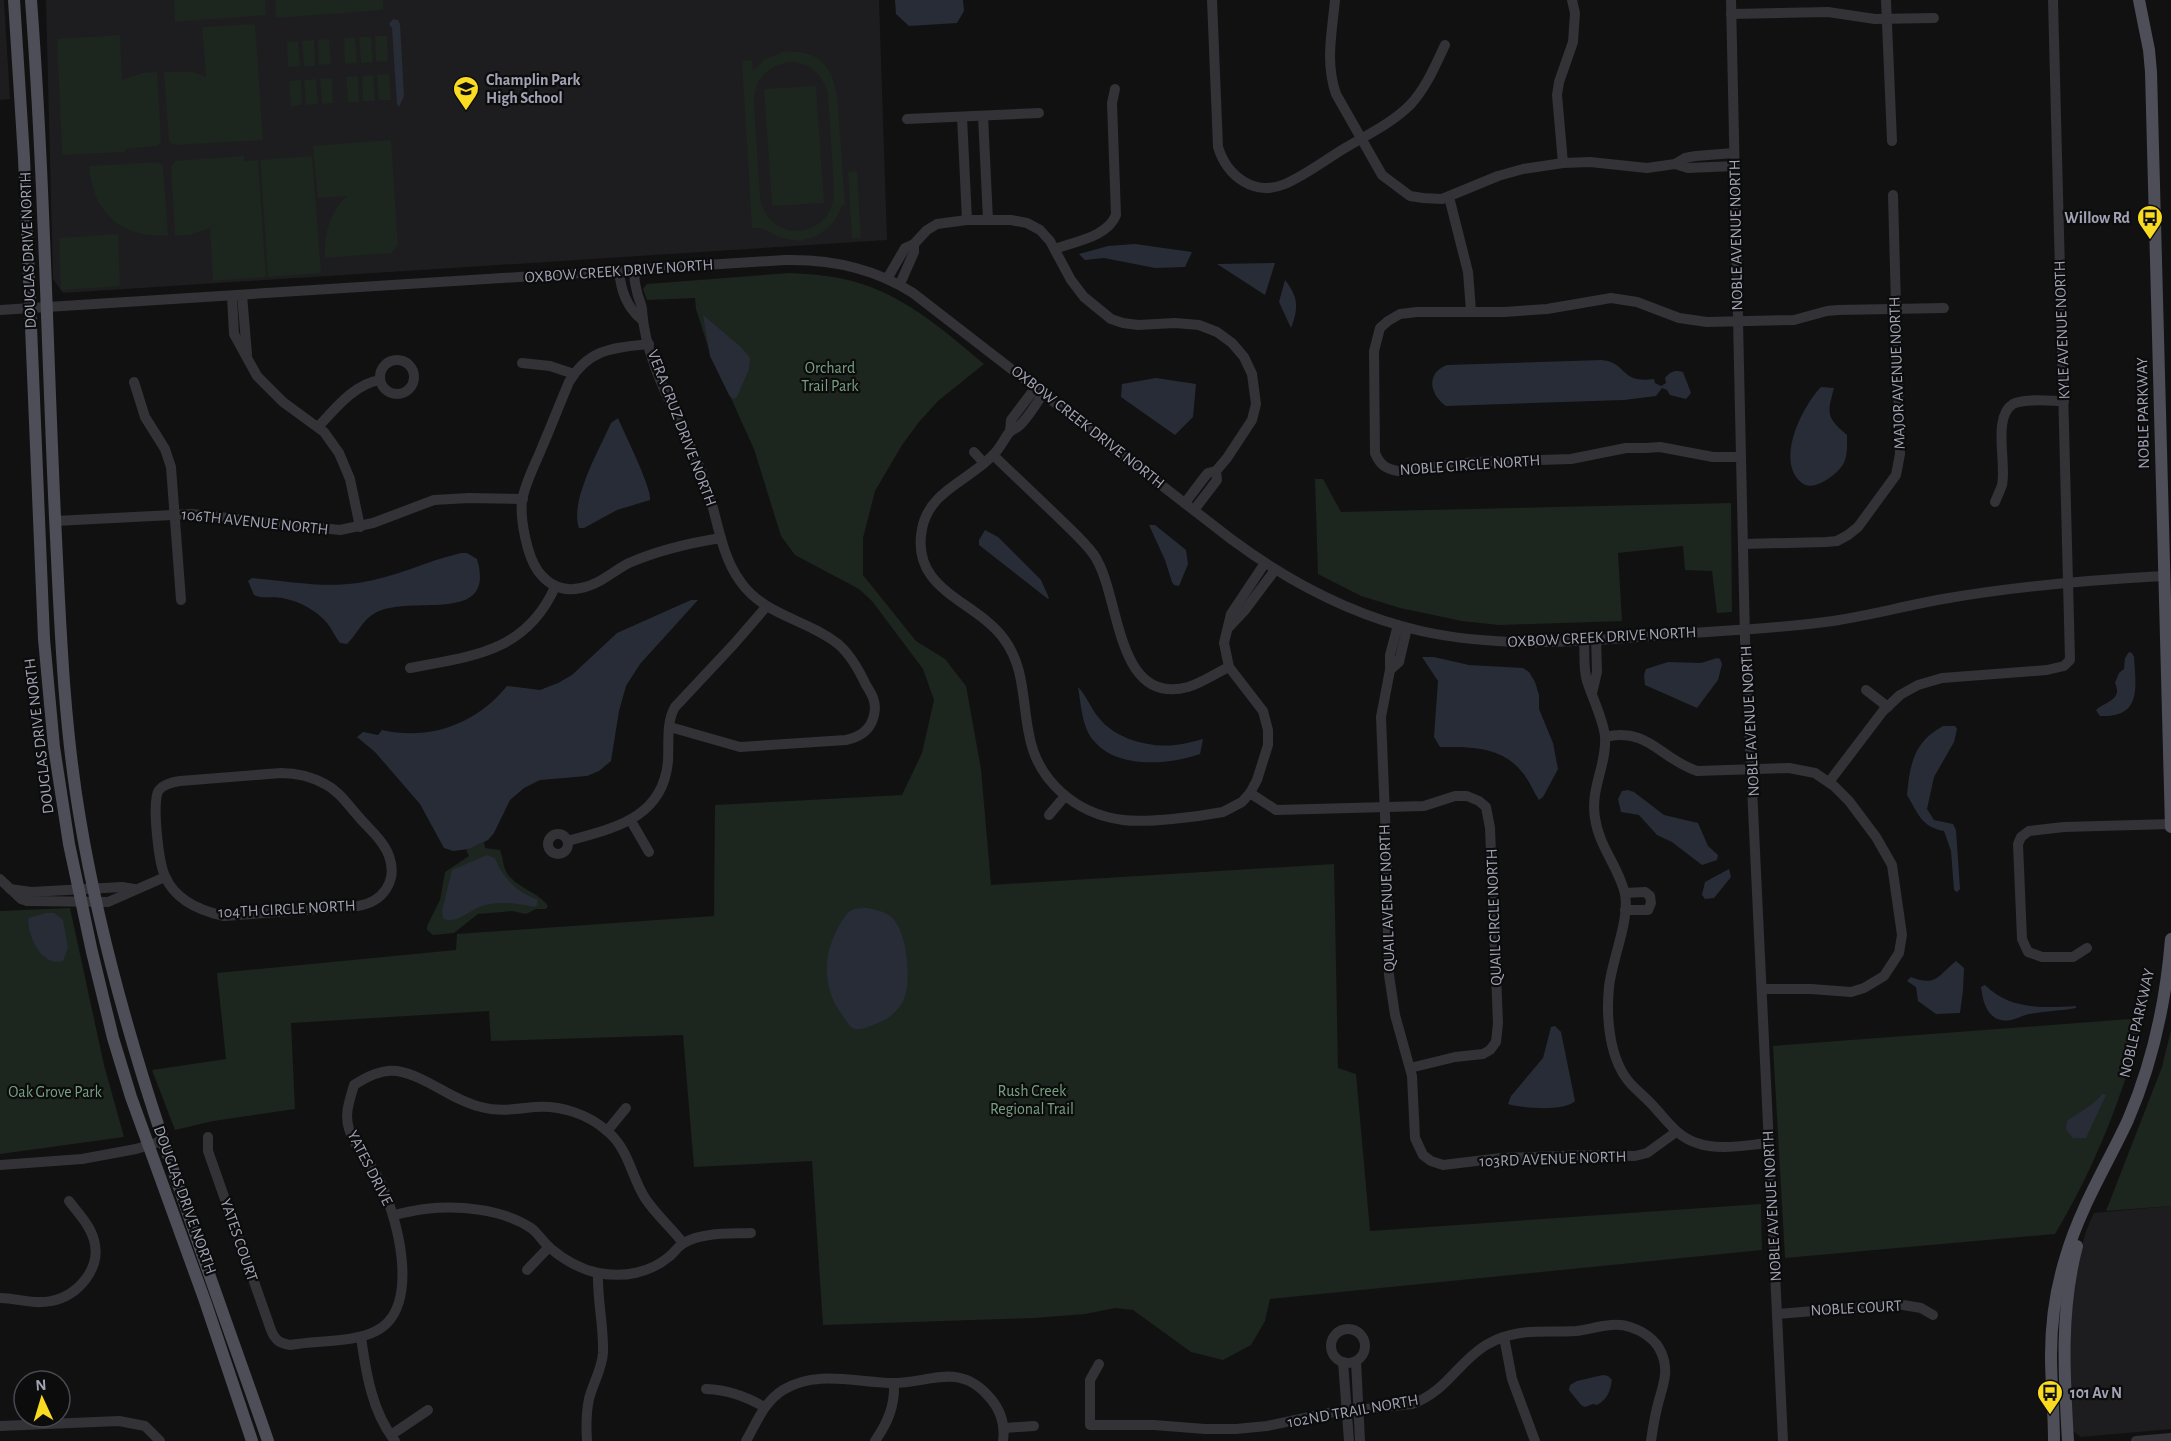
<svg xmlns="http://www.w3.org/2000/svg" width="2171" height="1441" font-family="'Alegreya Sans',sans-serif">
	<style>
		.built { fill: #1d1d1f }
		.green { fill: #1d251f; fill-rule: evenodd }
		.water { fill: #272c36 }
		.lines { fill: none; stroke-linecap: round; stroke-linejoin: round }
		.minor { stroke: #323237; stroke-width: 10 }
		.major { stroke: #4d4e57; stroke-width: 12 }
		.labels { text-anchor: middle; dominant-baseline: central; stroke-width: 4.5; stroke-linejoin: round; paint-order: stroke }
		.poi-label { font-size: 16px; font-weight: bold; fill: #a1a3b4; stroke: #0c0c0d; text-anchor: start }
		.street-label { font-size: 16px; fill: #a1a3b4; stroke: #0c0c0d }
		.park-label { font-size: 16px; fill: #77a082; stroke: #0c0c0d }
	</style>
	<rect width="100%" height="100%" fill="#111112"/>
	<g class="built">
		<polygon points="0,0 4,0 10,99 0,100"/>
		<polygon points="46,0 879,0 887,240 63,293 53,279"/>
		<polygon points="2171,1206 2171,1429 2081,1437 2074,1432 2069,1422 2068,1339 2073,1279 2086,1231 2094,1213"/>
	</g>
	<g class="green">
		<polygon points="174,0 265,0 266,15 175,22"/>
		<polygon points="275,0 383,0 383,10 276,18"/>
		<polygon points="255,24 263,140 174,145 169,141 164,72 193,72 206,77 202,27"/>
		<polygon points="120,35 122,80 142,73 157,72 161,141 157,146 125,149 125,152 62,155 57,39"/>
		<polygon points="375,36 387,36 388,61 376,62"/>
		<polygon points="355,37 357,63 345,64 344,38"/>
		<polygon points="359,37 371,37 373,62 361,63"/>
		<polygon points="329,39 331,64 319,65 318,40"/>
		<polygon points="314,40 315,66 304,66 302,41"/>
		<polygon points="298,41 300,66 288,67 287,42"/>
		<path d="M782 52C839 46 838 94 840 135 842 158 843 181 845 204L842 205C834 230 810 247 783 238 769 234 768 227 752 228L742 61 752 60 753 71 764 60ZM793 62C812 64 824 76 828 95L834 191C833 241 766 245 760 196L754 102C754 78 770 63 793 62Z"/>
		<polygon points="389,74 391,100 379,100 377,75"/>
		<polygon points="373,75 375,101 363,101 362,76"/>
		<polygon points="358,76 359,102 348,102 346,77"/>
		<polygon points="332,78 333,103 322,104 320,79"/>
		<polygon points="316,79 318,104 306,105 304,80"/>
		<polygon points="301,80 302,105 291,106 289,81"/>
		<polygon points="816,86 824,203 772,206 764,89"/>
		<path d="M391 140 398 245 391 253 325 258C324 234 329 213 347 196L318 198 313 146Z"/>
		<polygon points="244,156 245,161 258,160 266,277 213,281 210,228 190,235 175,236 171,166 175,161"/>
		<polygon points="312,156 321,273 268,277 260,160"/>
		<path d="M158 162 163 166 168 235C121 239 93 213 89 166Z"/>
		<polygon points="857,171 861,238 852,238 848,172"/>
		<polygon points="118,234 120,286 61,290 59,238"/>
		<path d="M789 273C813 274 838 276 862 284 909 299 947 333 984 364L938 401 919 422 902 445 875 491 863 538V575L916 641 945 659 966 686 981 769 991 885 1334 864 1338 1068 1356 1074 1370 1231 1761 1204 1762 1250 1270 1299 1265 1321 1251 1345 1223 1360 1191 1352 1133 1310 1115 1308 1085 1314 1034 1318 823 1325 812 1161 694 1167 683 1035 491 1041 489 1011 291 1023 295 1109 213 1121 175 1130 152 1070 226 1059 217 973 456 950 457 934 714 916 715 805 902 795 922 753 934 700 923 669 872 601 859 589 795 555 781 536 754 449 709 350 696 309 695 298 647 300 643 289 647 284Z"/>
		<polygon points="1315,479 1323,479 1341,512 1731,503 1732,612 1717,613 1712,571 1685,570 1683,546 1618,553 1622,621 1499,625 1462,621 1400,608 1361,596 1318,574"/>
		<path d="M484 842 485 848 500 850C503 857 503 867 507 873 517 888 539 892 548 906L546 909H536L526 914 512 911 478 914 454 933 433 935 427 930V926L440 900 445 872 469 856 466 850Z"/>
		<polygon points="70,908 104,1065 124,1137 0,1154 0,911"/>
		<path d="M2143 1018C2124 1094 2095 1167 2055 1234L1785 1258 1773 1046Z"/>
		<polygon points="2171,1030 2171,1206 2106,1211 2162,1067"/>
	</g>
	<g class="water">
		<polygon points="895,0 963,0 964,11 957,23 909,26 896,14"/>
		<polygon points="393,19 398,20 400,24 404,96 399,107 397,104 392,28 389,24"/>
		<polygon points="1135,244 1192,252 1185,267 1155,268 1104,258 1085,260 1079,254 1108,246"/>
		<polygon points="1275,263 1265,295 1217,264"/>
		<path d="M1285 280C1298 297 1299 307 1291 328L1279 302Z"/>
		<polygon points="703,315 741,347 750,358 749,369 737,397 733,399 729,395 710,356"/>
		<path d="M1602 360C1628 363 1620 384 1654 379L1655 383 1661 386 1666 383 1665 378C1671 371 1675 370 1683 372L1691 393 1686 399 1670 395 1667 390 1662 388 1656 396 1624 400 1446 406C1429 394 1426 373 1447 365Z"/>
		<polygon points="1156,378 1196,384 1193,417 1175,435 1121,397 1122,384"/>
		<path d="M1821 387 1834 388C1827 414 1826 417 1847 435 1847 445 1848 458 1842 466 1835 476 1813 492 1802 483 1774 462 1803 405 1821 387Z"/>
		<path d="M618 418C624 433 652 488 650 500L617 510 584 528H579C569 502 600 448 611 423Z"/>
		<polygon points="1149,525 1155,525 1186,550 1188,564 1179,586 1174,585 1172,582 1165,560"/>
		<polygon points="985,530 998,537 1041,580 1049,598 1048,599 979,545 979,540"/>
		<path d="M461 553H467L477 559C497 627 410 593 375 613 362 620 357 635 347 644L340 643C335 637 332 629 327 623 316 610 299 601 282 598 273 596 262 599 254 595L248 581 252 578C288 581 322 588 358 583 394 578 426 561 461 553Z"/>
		<path d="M691 600H698L640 664 626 686 619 711 611 761 599 771 587 776 540 780 524 788 510 800 494 833 488 840 469 849 453 851 444 848 420 804 375 752 357 737 363 732 378 735 382 730C430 741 476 724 507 686L540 690 558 683 572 675 617 633Z"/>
		<path d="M2129 652 2132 653 2134 657C2136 688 2142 718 2100 716L2096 710C2106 701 2123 700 2115 683L2119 673 2124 669 2125 658Z"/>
		<path d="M1422 657H1434L1469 665 1523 668 1529 672 1535 682 1539 695V709L1553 743 1558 769 1543 797 1539 800C1533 791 1529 780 1522 772 1501 746 1470 747 1440 747L1434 737 1438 681Z"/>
		<polygon points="1717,658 1720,659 1722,664 1718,680 1697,708 1645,685 1644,675 1646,669 1668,662 1701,663"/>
		<path d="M1078 687C1087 696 1091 709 1099 718 1115 739 1150 748 1175 745 1185 744 1194 741 1203 739L1200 754C1169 765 1117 769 1094 741 1082 728 1081 704 1078 687Z"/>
		<path d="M1943 726H1955L1957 729 1954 742 1934 777 1927 809 1934 820 1953 824 1956 830 1960 889 1957 892 1954 890 1951 851 1944 831C1921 827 1918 813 1907 795 1910 763 1914 742 1943 726Z"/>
		<polygon points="1628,790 1634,792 1664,815 1698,823 1708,846 1718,855 1717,860 1702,865 1672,842 1657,835 1639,815 1621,812 1618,799 1622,791"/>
		<path d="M487 855 495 858C503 879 517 892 538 900L537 905 535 907C518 904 499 900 482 906 470 910 454 926 443 918L442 911 452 870Z"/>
		<polygon points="1729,869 1731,877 1714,898 1705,899 1702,895 1705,882"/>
		<path d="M868 908C875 910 884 911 890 916 907 928 912 980 904 999 899 1010 889 1019 878 1023 871 1026 863 1030 855 1029 849 1027 846 1020 843 1016 823 990 822 958 837 930 841 922 846 912 854 909 858 908 864 908 868 908Z"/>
		<path d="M46 913H54L63 920 68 948 63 961C40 967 28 935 28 918Z"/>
		<path d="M1956 961 1964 968 1963 990 1960 1013 1936 1014 1918 1001 1916 987 1907 981 1911 977C1936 987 1938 976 1956 961Z"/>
		<path d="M1985 985C2010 1010 2043 1008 2076 1006V1008C2061 1011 2045 1011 2029 1014 2023 1015 2017 1019 2011 1020 1989 1024 1983 1004 1981 987Z"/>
		<path d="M1555 1026 1561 1032 1575 1101C1565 1112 1521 1108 1508 1104L1511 1096 1543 1058 1551 1027Z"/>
		<polygon points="2103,1094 2106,1095 2086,1138 2073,1138 2066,1130 2067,1121 2091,1105"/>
		<path d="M1603 1375 1608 1376 1612 1380C1610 1391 1608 1399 1597 1405L1593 1404 1585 1407 1581 1405 1569 1390 1570 1385 1577 1381Z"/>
	</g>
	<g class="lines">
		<g class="minor">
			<path d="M1212 0 1218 147C1227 176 1254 197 1285 184 1306 175 1325 160 1345 148 1367 135 1392 123 1410 105 1426 88 1435 66 1445 45"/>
			<path d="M1335 0C1332 33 1325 62 1336 94L1382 175 1410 196 1423 198 1442 199 1498 176 1523 169 1563 163 1590 162 1647 168 1675 164 1685 158 1696 156 1734 153"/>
			<polyline points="1731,0 1745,640 1783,1441"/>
			<polyline points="1886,0 1892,141"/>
			<polyline points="1731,14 1828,12 1875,19 1934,18"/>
			<polyline points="983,116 988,220"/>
			<polyline points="962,117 967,220"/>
			<polyline points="907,119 1039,113"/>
			<polyline points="1563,163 1557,95 1559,82 1573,42 1575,13 1572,0"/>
			<polyline points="1675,164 1688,168 1735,166"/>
			<polyline points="1449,197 1468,272 1471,311"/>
			<path d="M1055 249C1076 241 1107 237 1116 215L1112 103 1115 89"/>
			<path d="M634 270C634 277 635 285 637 292 638 298 642 304 642 310 646 370 684 423 704 479 717 512 719 552 740 581 764 616 807 619 838 644 851 655 859 670 866 685 872 694 877 703 874 715 871 730 860 737 846 740L740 747 670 727"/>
			<path d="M619 271C621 290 626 306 641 319"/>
			<polyline points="887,279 905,248 914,244 927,230 937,224 967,220 1011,220 1027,223 1040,230 1050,241 1071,280 1084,297 1111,319 1123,323 1138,325 1175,323 1199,325 1217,332 1232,343 1244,357 1252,374 1256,404 1252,420 1227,458 1216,471 1208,473 1203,479 1185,503"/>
			<polyline points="900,284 914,252 914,244"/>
			<polyline points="242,295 247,354"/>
			<polyline points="232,296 234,334 257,376 283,402 324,432 339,453 350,479 360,527"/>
			<path d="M0 310 785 260C831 259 874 268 913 293L1231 539C1289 582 1351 615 1421 631 1497 648 1575 642 1651 636 1709 631 1767 630 1825 622 1864 617 1903 606 1943 599 2015 586 2090 580 2163 576"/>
			<path d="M649 344C614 348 589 348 569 382 560 403 552 424 543 445 536 463 525 482 522 501 520 519 527 556 538 571 549 586 563 592 581 588 599 585 613 571 629 563 659 550 689 543 721 538"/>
			<circle cx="397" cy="377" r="17"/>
			<polyline points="522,363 550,366 574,374"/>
			<polyline points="134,382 145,417 165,449 171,467 181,600"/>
			<path d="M1044 393C1036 403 1029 417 1019 426 1015 429 1011 430 1008 434 1003 441 999 450 992 456 968 481 929 491 922 529 910 591 976 600 1004 639 1025 667 1022 701 1029 734 1037 781 1076 814 1123 820 1149 823 1196 817 1223 812L1242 802 1250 793 1257 780 1268 745V730L1263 711 1229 667 1224 643 1231 614 1265 563"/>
			<path d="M318 427C335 409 354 384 380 380"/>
			<polyline points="1010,431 1011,420 1036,387"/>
			<polyline points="974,452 984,463"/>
			<path d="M993 455C1015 476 1037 497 1059 518 1071 530 1084 541 1094 555 1121 594 1114 707 1188 687 1202 683 1216 673 1229 667"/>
			<path d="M1741 457H1713L1660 447 1645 448H1626L1571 459 1474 462 1398 471C1386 469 1380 465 1375 453L1374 351 1380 328 1388 321 1400 314 1417 312H1504L1547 309 1611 298 1637 302 1679 318 1707 322 1794 320 1827 311 1838 310 1944 308"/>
			<path d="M1995 502C1997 497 2000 491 2002 485 2007 464 1992 417 2013 404 2023 398 2051 401 2064 401"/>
			<polyline points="1194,510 1217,480 1216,471"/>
			<polyline points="55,521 192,514 340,530 373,523 434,500 469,498 523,499"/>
			<polyline points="1743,544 1826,542 1837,541 1848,535 1858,527 1896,475 1900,454 1893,195"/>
			<polyline points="1398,625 1390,655 1390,670 1381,717 1388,889 1388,940 1389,975 1395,1015 1412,1076 1415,1138 1423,1155 1431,1161 1443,1165 1501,1158 1590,1155 1635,1156 1647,1153 1676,1132"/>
			<polyline points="1229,627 1245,610 1275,570"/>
			<path d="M1584 640C1585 653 1583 668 1587 681 1592 697 1604 721 1605 737 1607 765 1590 788 1595 818 1599 847 1619 867 1625 894 1630 920 1612 959 1609 987 1606 1017 1609 1059 1630 1083 1638 1092 1648 1099 1656 1109 1669 1123 1678 1137 1697 1143 1719 1151 1746 1145 1769 1143"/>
			<path d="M410 668C473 656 526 652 555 587"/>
			<polyline points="1390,670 1399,662 1407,628"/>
			<polyline points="1866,690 1888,707"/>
			<polyline points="1592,693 1597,672 1596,639"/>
			<path d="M1605 737C1649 727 1659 758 1697 771L1789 768 1815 773 1834 786 1849 801 1876 837 1892 865 1902 935 1899 953 1884 976 1864 988 1851 992 1811 989H1762"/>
			<path d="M281 773C296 773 312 777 325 784 339 791 348 805 358 816 368 828 384 841 389 856 398 881 383 902 358 906L224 916C201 911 175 900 165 876 159 864 151 800 159 790 164 784 173 782 180 781Z"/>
			<polyline points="1829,782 1883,711 1900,695 1918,685 1942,678 2047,670 2064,666 2070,660 2053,0"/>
			<polyline points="1250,793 1276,810 1424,806 1455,796 1467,796 1479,801 1486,807 1490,828 1498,1023 1496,1042 1490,1050 1483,1054 1455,1057 1410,1068"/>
			<polyline points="1049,815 1065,796"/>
			<polyline points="631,821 649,852"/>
			<circle cx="558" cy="844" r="10"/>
			<path d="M568 841C613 828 663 819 668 761 669 744 666 722 675 707L734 644 766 607"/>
			<polyline points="0,879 21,899 27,901 108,902 165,877"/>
			<polyline points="10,889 31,892 122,887 134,889"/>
			<polyline points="1625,893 1645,892 1650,896 1651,903 1648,910 1625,910"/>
			<polyline points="2087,948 2073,957 2042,957 2028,952 2022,939 2018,844 2021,837 2029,831 2064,827 2171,824"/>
			<polyline points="607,1131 626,1108"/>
			<path d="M208 1137V1151L271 1330C275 1340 279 1343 290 1345 316 1340 353 1343 376 1331 423 1308 397 1212 377 1176 369 1160 354 1147 349 1129 344 1113 350 1100 354 1085 366 1077 382 1069 397 1071 427 1076 451 1100 481 1107 499 1112 516 1109 535 1107 560 1105 588 1114 607 1131 629 1149 631 1176 645 1198 656 1215 671 1227 683 1243"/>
			<polyline points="0,1165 82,1159 136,1149 162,1141"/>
			<path d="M394 1215C404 1213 415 1210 425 1209 458 1205 503 1209 531 1228 538 1233 543 1242 550 1248 564 1260 580 1269 598 1273 624 1278 650 1273 670 1256 675 1252 678 1246 684 1243 702 1232 730 1234 751 1233"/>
			<polyline points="527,1270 549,1247"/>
			<path d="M0 1298C17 1298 34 1305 51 1301 78 1296 102 1268 94 1240 90 1225 78 1213 69 1201"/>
			<polyline points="1777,1314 1897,1304 1921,1308 1933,1315"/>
			<circle cx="1348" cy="1346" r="17"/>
			<path d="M361 1337C366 1373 372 1412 395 1441"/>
			<polyline points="1504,1337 1512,1379 1535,1441"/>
			<polyline points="1356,1361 1360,1441"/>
			<polyline points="1343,1362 1349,1441"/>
			<path d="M1099 1364 1090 1380V1425H1154L1205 1429H1236L1267 1426 1328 1413 1412 1404C1446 1392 1457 1363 1486 1345 1516 1327 1543 1333 1576 1331 1593 1329 1613 1321 1630 1327 1643 1331 1656 1340 1661 1352 1669 1369 1664 1383 1659 1400 1655 1414 1653 1427 1651 1441"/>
			<path d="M706 1389C727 1390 746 1396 764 1407"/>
			<polyline points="0,1426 119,1421 145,1426 160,1441"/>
			<polyline points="1005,1428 1034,1426"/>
			<polyline points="391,1435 428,1410"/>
			<path d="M587 1441C586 1426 586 1413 589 1399 593 1383 602 1369 603 1353 604 1326 597 1300 598 1273"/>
			<path d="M746 1441C757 1422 764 1402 783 1390 816 1370 854 1382 890 1383 930 1384 959 1360 991 1399 1001 1411 1005 1426 1003 1441"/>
			<path d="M875 1441C888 1422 895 1406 894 1383"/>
			<polyline points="2136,1441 2171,1438"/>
		</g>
		<g class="major">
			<polyline points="14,0 24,158 44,639 54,747 69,844 92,952 113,1038 131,1097 205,1301 252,1441"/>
			<path d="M31 0C44 172 47 345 55 517 60 618 63 719 80 819 116 1035 197 1235 268 1441"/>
			<polyline points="2139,0 2149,50 2151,72 2171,827"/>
			<path d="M2054 1441C2054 1412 2051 1383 2051 1355 2051 1321 2056 1288 2066 1256 2080 1208 2107 1165 2128 1120 2152 1064 2166 1000 2171 939"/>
			<path d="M2068 1441C2064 1375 2060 1310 2077 1246"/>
		</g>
	</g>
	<defs>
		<symbol id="school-pin" viewBox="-11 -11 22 30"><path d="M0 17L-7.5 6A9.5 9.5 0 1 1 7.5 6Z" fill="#f9dc22" stroke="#0c0c0d"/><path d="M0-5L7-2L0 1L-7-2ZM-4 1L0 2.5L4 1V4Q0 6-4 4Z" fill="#111"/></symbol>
		<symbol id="bus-pin" viewBox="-11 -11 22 30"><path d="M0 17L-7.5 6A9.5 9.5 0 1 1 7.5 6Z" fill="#f9dc22" stroke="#0c0c0d"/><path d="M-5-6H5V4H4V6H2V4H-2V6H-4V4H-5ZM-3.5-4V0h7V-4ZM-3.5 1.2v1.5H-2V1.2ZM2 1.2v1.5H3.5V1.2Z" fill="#111"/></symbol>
	</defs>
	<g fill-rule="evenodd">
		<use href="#school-pin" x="451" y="74" width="30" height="40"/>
		<use href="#bus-pin" x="2135" y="203" width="30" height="40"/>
		<use href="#bus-pin" x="2035" y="1378" width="30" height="40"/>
	</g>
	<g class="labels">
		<g class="poi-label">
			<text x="486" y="80">Champlin Park<tspan x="486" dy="18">High School</tspan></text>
			<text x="2130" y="218" text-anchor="end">Willow Rd</text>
			<text x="2070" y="1393">101 Av N</text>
		</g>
		<g class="street-label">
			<text transform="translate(1736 235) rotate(-91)">NOBLE AVENUE NORTH</text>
			<text transform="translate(28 250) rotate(-92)">DOUGLAS DRIVE NORTH</text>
			<text transform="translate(619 271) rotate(-4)">OXBOW CREEK DRIVE NORTH</text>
			<text transform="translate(2062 330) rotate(-92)">KYLE AVENUE NORTH</text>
			<text transform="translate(1897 373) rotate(-92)">MAJOR AVENUE NORTH</text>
			<text transform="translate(2143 413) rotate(-91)">NOBLE PARKWAY</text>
			<text transform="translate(1088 427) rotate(38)">OXBOW CREEK DRIVE NORTH</text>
			<text transform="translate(682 428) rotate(69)">VERA CRUZ DRIVE NORTH</text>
			<text transform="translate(1470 465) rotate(-4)">NOBLE CIRCLE NORTH</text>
			<text transform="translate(255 522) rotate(6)">106TH AVENUE NORTH</text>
			<text transform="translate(1602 637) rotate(-3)">OXBOW CREEK DRIVE NORTH</text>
			<text transform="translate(1750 721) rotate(-93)">NOBLE AVENUE NORTH</text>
			<text transform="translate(39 736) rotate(-97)">DOUGLAS DRIVE NORTH</text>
			<text transform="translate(1387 898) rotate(-92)">QUAIL AVENUE NORTH</text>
			<text transform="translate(287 909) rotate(-3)">104TH CIRCLE NORTH</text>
			<text transform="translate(1494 917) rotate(-92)">QUAIL CIRCLE NORTH</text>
			<text transform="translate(2137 1023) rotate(-77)">NOBLE PARKWAY</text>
			<text transform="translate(1553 1159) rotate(-2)">103RD AVENUE NORTH</text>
			<text transform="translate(370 1168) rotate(63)">YATES DRIVE</text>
			<text transform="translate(185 1200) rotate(70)">DOUGLAS DRIVE NORTH</text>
			<text transform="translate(1772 1206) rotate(-93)">NOBLE AVENUE NORTH</text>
			<text transform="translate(239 1240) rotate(71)">YATES COURT</text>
			<text transform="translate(1856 1308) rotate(-3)">NOBLE COURT</text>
			<text transform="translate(1353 1411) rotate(-10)">102ND TRAIL NORTH</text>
		</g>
		<g class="park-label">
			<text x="830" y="368">Orchard<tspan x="830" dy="18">Trail Park</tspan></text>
			<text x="1032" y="1091">Rush Creek<tspan x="1032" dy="18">Regional Trail</tspan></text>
			<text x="55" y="1092">Oak Grove Park</text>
		</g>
	</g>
	<g transform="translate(42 1399) rotate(356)"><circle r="28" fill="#0c0c0d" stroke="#484850" stroke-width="1.5"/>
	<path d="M0-4.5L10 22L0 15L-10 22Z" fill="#f9dc22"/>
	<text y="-9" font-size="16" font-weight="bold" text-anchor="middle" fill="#a1a3b4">N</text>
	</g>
</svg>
